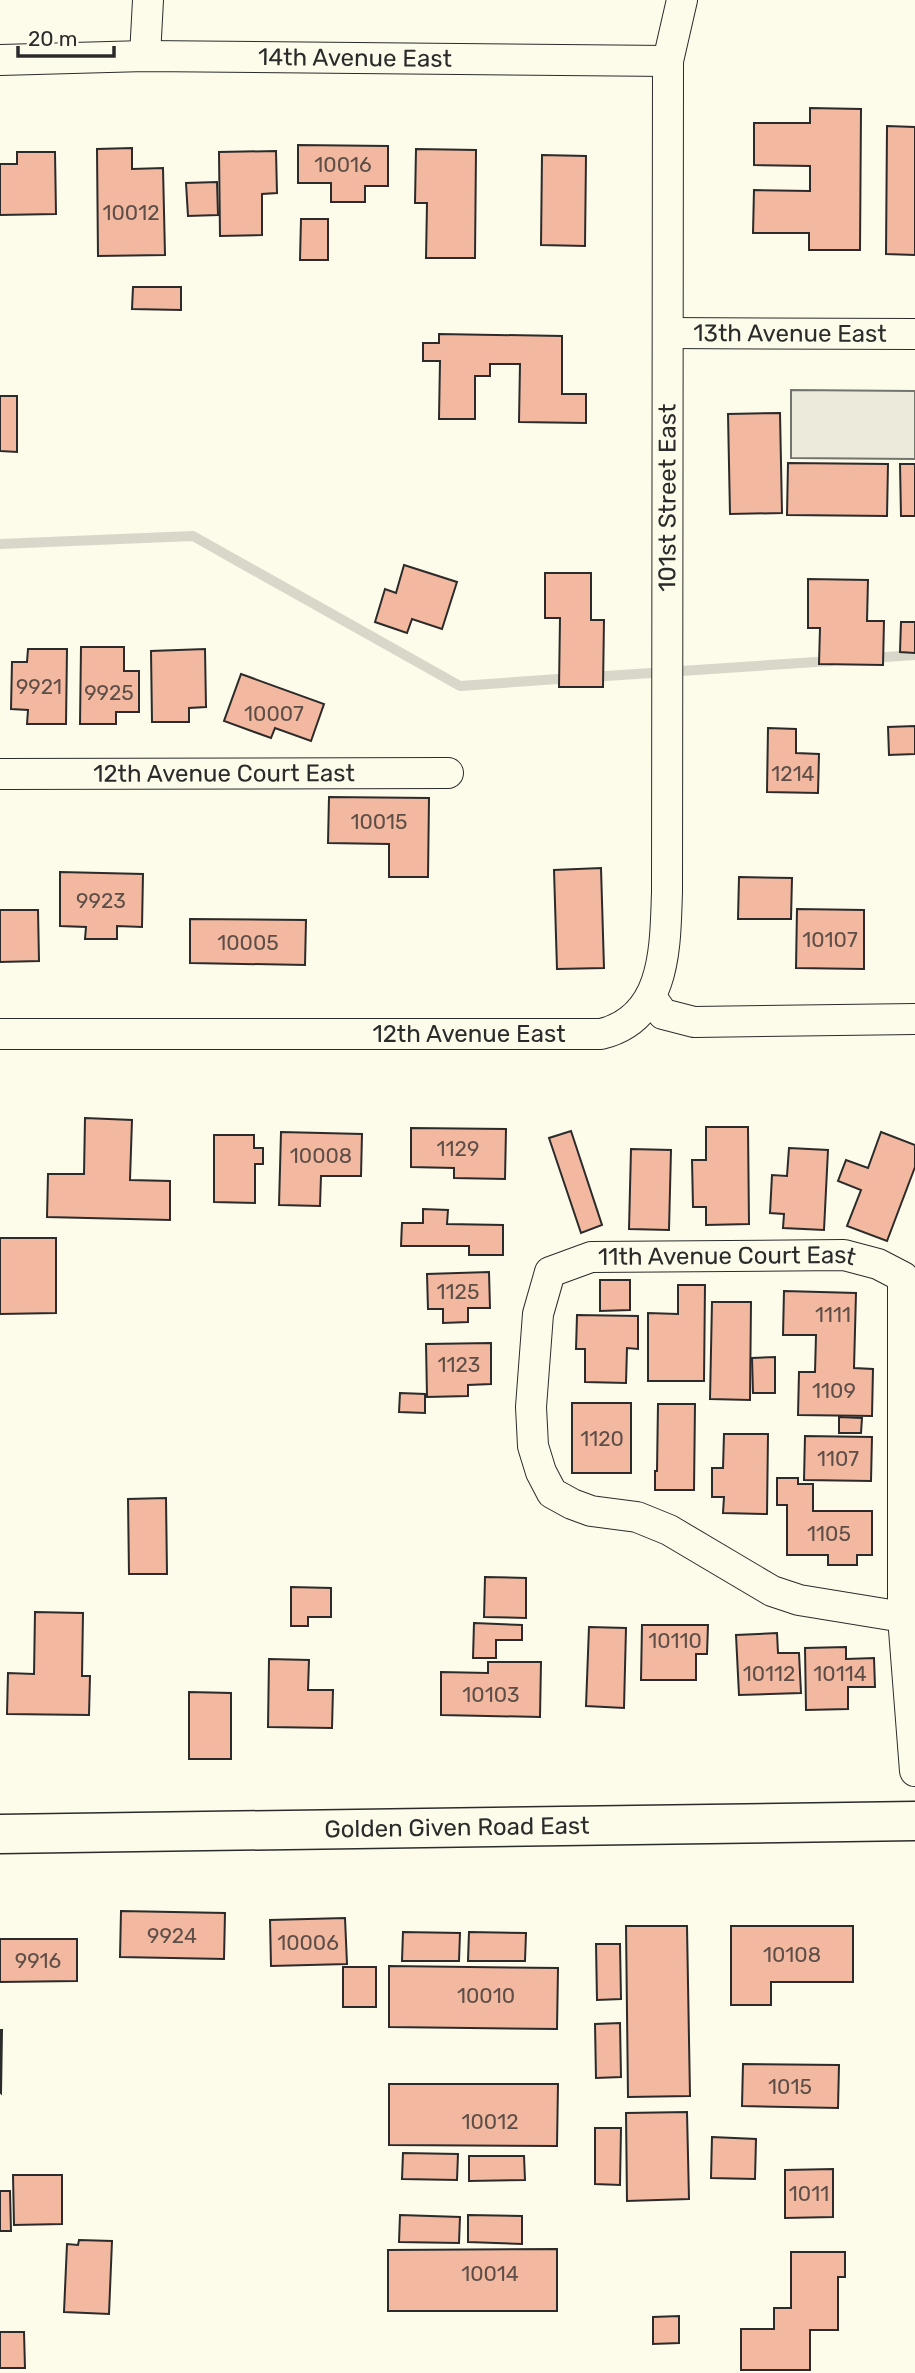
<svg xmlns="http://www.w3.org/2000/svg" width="915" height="2373" font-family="Rubik,sans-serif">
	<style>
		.parking { fill: #eceadb; stroke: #74746e; stroke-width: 2 }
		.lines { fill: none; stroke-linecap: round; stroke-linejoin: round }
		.stream { stroke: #d8d7c9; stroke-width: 10 }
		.building { fill: #f2b8a0; stroke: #2b2b2b; stroke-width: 2 }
		.street-casing { stroke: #2b2b2b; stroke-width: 32 }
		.secondary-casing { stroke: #2b2b2b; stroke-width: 41 }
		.street { stroke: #fdfbea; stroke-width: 30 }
		.secondary { stroke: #fdfbea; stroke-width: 38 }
		.labels { text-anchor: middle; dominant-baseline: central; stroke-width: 5; stroke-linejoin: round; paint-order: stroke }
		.number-label { font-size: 21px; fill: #5d4e48 }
		.street-label { font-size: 24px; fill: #2b2b2b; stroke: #fdfbea }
	</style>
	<rect width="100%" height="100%" fill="#fdfbea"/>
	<polygon class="parking" points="791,390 915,391 915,459 791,458"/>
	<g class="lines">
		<g class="stream">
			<polyline points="0,544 193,536 460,686 572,678"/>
			<polyline points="870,658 915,655"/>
			<polyline points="591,677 831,661"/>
		</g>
	</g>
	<g class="building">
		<polygon points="810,108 861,109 860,250 809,250 809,233 753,233 754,190 810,191 810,166 754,165 754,123 810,123"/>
		<polygon points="887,126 915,127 915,255 886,254"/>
		<polygon points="298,145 388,146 388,186 365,186 365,202 331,202 331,183 298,183"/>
		<polygon points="132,148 132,169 163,168 165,255 98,256 97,149"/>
		<polygon points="416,149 476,150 475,258 426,258 427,203 415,203"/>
		<polygon points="276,151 277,193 262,194 262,235 220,236 219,152"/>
		<polygon points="17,152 55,152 56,214 0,215 0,164 17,164"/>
		<polygon points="542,155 586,156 585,246 541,245"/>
		<polygon points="217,182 218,215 188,216 186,183"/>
		<polygon points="301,219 328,219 328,260 300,260"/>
		<polygon points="133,287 181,287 181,310 132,309"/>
		<polygon points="439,334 562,336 562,394 586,394 586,423 519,422 520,364 490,364 490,376 475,376 475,419 439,419 440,361 423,361 423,343 439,343"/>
		<polygon points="0,396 17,396 17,452 0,451"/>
		<polygon points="780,413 782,513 730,514 728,414"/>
		<polygon points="788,463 888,464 887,516 787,515"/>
		<polygon points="900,464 915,464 915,516 901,516"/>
		<polygon points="404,565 457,582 442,629 412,619 407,633 375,622 385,589 396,593"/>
		<polygon points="545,573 591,573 591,620 604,620 603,687 559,687 560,618 545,618"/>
		<polygon points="808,579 868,580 867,621 884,621 883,665 819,664 820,628 808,628"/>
		<polygon points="901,622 915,622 915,653 900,652"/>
		<polygon points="81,647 124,647 124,671 139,671 139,712 116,712 116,724 80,724"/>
		<polygon points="28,649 67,649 66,724 27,724 28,710 11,709 12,662 27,662"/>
		<polygon points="205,649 206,707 189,708 189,722 152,722 151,651"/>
		<polygon points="241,674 324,704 311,741 275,728 271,738 224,721"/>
		<polygon points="915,726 915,754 889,755 888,727"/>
		<polygon points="768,728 796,729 796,753 819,754 818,793 767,792"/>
		<polygon points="329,797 429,798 428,877 389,877 389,844 328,843"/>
		<polygon points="601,868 604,968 557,969 554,870"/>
		<polygon points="60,872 143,874 142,927 117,926 117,939 85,939 86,927 60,926"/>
		<polygon points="739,877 792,878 791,919 738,919"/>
		<polygon points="797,909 864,910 864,969 796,968"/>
		<polygon points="0,910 38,910 39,961 0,962"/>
		<polygon points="190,919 306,920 305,965 190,963"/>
		<polygon points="85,1118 132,1120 130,1180 170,1181 170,1220 47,1217 48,1174 84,1174"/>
		<polygon points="706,1127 748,1127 749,1224 706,1225 706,1207 693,1207 692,1160 706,1160"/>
		<polygon points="411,1128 506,1129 505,1179 454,1178 454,1168 411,1167"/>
		<polygon points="571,1131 602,1225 581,1233 549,1138"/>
		<polygon points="281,1132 362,1134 361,1176 321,1176 320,1206 279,1205"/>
		<polygon points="881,1132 915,1145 915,1167 887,1241 847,1226 861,1190 838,1181 846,1160 868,1168"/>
		<polygon points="214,1135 254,1135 254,1148 263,1148 263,1164 255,1164 255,1203 214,1202"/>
		<polygon points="789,1148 828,1150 824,1230 783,1228 784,1214 770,1213 772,1175 787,1176"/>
		<polygon points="631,1149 671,1150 669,1230 629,1229"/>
		<polygon points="423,1209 448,1210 447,1224 503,1225 503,1255 469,1255 469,1246 401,1246 402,1223 423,1223"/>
		<polygon points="0,1238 56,1238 56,1313 0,1314"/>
		<polygon points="489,1272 490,1308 468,1308 468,1322 443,1323 443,1309 428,1309 427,1274"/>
		<polygon points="600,1280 630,1280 630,1310 600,1311"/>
		<polygon points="678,1285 705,1285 704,1381 648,1381 648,1313 678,1314"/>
		<polygon points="784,1291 856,1293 854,1368 873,1369 872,1416 798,1415 799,1372 815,1372 816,1335 783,1335"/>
		<polygon points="712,1302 751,1302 750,1400 710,1399"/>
		<polygon points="577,1315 638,1316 638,1349 627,1348 626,1383 585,1382 585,1349 576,1349"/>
		<polygon points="491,1343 491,1384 468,1385 468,1396 427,1397 426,1344"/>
		<polygon points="775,1357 775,1393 753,1393 752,1358"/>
		<polygon points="400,1393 425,1394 425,1413 399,1412"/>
		<rect x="572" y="1403" width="59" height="70"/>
		<polygon points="658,1404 695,1404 694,1490 655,1490 655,1471 657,1471"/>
		<polygon points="839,1417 862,1418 861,1433 839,1433"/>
		<polygon points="724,1434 768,1434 767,1514 723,1513 724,1497 712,1497 712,1468 723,1468"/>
		<polygon points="805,1436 872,1437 871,1481 804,1480"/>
		<polygon points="777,1478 798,1478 798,1484 813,1484 813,1511 872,1511 872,1555 857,1555 857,1565 828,1565 828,1555 787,1555 787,1505 777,1505"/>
		<polygon points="166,1498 167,1574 129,1574 128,1499"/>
		<polygon points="485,1577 526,1578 526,1618 484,1617"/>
		<polygon points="291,1587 331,1588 331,1617 308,1617 308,1626 291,1626"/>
		<polygon points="35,1612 83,1613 82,1676 90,1676 89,1715 7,1714 8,1673 34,1674"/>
		<polygon points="474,1623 522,1625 522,1640 496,1640 496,1658 473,1658"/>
		<polygon points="642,1625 708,1625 707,1654 696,1654 696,1680 641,1680"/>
		<polygon points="589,1627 626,1628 624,1708 586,1706"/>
		<polygon points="777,1633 778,1653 799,1653 801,1693 739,1695 736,1635"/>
		<polygon points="846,1647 846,1659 874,1658 875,1687 848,1687 848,1709 806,1710 805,1648"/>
		<polygon points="269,1659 309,1660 308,1690 333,1690 332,1728 268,1727"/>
		<polygon points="488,1662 541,1662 540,1717 441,1715 441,1672 488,1673"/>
		<polygon points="189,1692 231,1693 231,1759 189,1759"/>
		<polygon points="121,1911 225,1913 224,1959 120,1957"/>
		<polygon points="345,1918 347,1964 271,1966 270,1920"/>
		<polygon points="626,1926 687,1926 690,2096 628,2097"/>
		<polygon points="731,1926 853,1926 853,1982 771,1982 771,2005 731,2005"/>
		<polygon points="403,1932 460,1933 459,1961 402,1961"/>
		<polygon points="469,1932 526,1933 525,1961 468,1961"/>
		<polygon points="0,1939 77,1939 77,1981 0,1982"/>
		<polygon points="596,1944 620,1944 621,1999 597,2000"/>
		<polygon points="389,1966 558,1968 557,2029 389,2027"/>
		<rect x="343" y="1967" width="33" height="40"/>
		<polygon points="620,2023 621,2077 596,2078 595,2024"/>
		<polygon points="0,2030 2,2030 1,2093 0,2092"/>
		<polygon points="743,2064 839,2065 838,2108 742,2106"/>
		<polygon points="389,2084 558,2084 557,2146 389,2145"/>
		<polygon points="687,2112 689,2199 627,2201 626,2113"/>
		<polygon points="595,2128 621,2128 620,2185 595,2184"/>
		<polygon points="712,2137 756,2139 755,2179 711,2178"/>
		<polygon points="403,2153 458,2154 457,2180 402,2179"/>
		<polygon points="469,2156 524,2156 525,2180 469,2181"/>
		<polygon points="833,2169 833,2217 785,2218 785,2170"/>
		<polygon points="13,2175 62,2175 62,2224 14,2225"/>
		<polygon points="0,2191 10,2191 11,2231 0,2231"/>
		<polygon points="400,2215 460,2217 459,2243 399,2242"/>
		<polygon points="468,2215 522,2216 522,2244 468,2242"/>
		<polygon points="79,2240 112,2241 109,2314 64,2312 67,2244 78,2245"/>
		<polygon points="557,2249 557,2311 388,2311 388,2250"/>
		<polygon points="791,2252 845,2252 845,2277 838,2277 838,2330 810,2330 810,2370 741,2370 741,2329 774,2329 774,2308 791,2308"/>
		<polygon points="679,2316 679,2343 653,2344 653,2317"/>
		<polygon points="0,2332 24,2332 25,2368 0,2368"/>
	</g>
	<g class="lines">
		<defs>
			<g id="street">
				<polyline points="145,56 148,0"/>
				<path id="s1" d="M0 60 145 56 668 61"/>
				<path id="s2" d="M668 333 915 334"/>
				<path id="s3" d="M0 774 448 773"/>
				<polyline points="651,997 663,1014 694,1022 915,1019"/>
				<path id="s4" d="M0 1034H601C667 1018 665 946 667 892L668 61 682 0"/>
				<path id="s5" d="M903 1617 799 1600 772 1591 669 1530 637 1517 591 1511 572 1504 552 1493 541 1472 533 1446 531 1407 538 1314 550 1272 591 1257 844 1255 878 1264 903 1277V1617L915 1771"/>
			</g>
			<g id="secondary">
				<path id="s6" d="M0 1834 915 1821"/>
			</g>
		</defs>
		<use href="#street" class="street-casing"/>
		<use href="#secondary" class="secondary-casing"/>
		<use href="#street" class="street"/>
		<use href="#secondary" class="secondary"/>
	</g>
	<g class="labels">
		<g class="number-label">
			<text x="343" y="164">10016</text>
			<text x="131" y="212">10012</text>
			<text x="39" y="686">9921</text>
			<text x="109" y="692">9925</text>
			<text x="274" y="713">10007</text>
			<text x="793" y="773">1214</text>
			<text x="379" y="821">10015</text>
			<text x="101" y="900">9923</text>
			<text x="830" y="939">10107</text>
			<text x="248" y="942">10005</text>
			<text x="458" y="1148">1129</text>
			<text x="321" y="1155">10008</text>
			<text x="458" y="1291">1125</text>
			<text x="833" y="1314">1111</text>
			<text x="459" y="1364">1123</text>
			<text x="834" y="1390">1109</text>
			<text x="602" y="1438">1120</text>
			<text x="838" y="1458">1107</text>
			<text x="829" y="1533">1105</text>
			<text x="675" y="1640">10110</text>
			<text x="769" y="1673">10112</text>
			<text x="840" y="1673">10114</text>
			<text x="491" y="1694">10103</text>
			<text x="172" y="1935">9924</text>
			<text x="308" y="1942">10006</text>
			<text x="792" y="1954">10108</text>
			<text x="38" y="1960">9916</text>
			<text x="486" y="1995">10010</text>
			<text x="790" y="2086">1015</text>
			<text x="490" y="2121">10012</text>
			<text x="809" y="2193">1011</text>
			<text x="490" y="2273">10014</text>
		</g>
		<g class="street-label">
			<text stroke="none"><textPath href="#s1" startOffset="355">14th Avenue East</textPath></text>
			<text stroke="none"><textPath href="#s2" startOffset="122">13th Avenue East</textPath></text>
			<text stroke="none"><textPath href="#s4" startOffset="1166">101st Street East</textPath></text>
			<text stroke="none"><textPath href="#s3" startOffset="224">12th Avenue Court East</textPath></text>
			<text stroke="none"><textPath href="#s4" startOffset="469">12th Avenue East</textPath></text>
			<text stroke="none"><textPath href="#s5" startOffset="784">11th Avenue Court East</textPath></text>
			<text stroke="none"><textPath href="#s6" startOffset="457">Golden Given Road East</textPath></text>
		</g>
	</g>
	<path d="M18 46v10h96v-10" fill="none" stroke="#2b2b2b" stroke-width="3.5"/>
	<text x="28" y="46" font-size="21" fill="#2b2b2b" stroke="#fdfbea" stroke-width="5" paint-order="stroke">20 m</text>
</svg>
